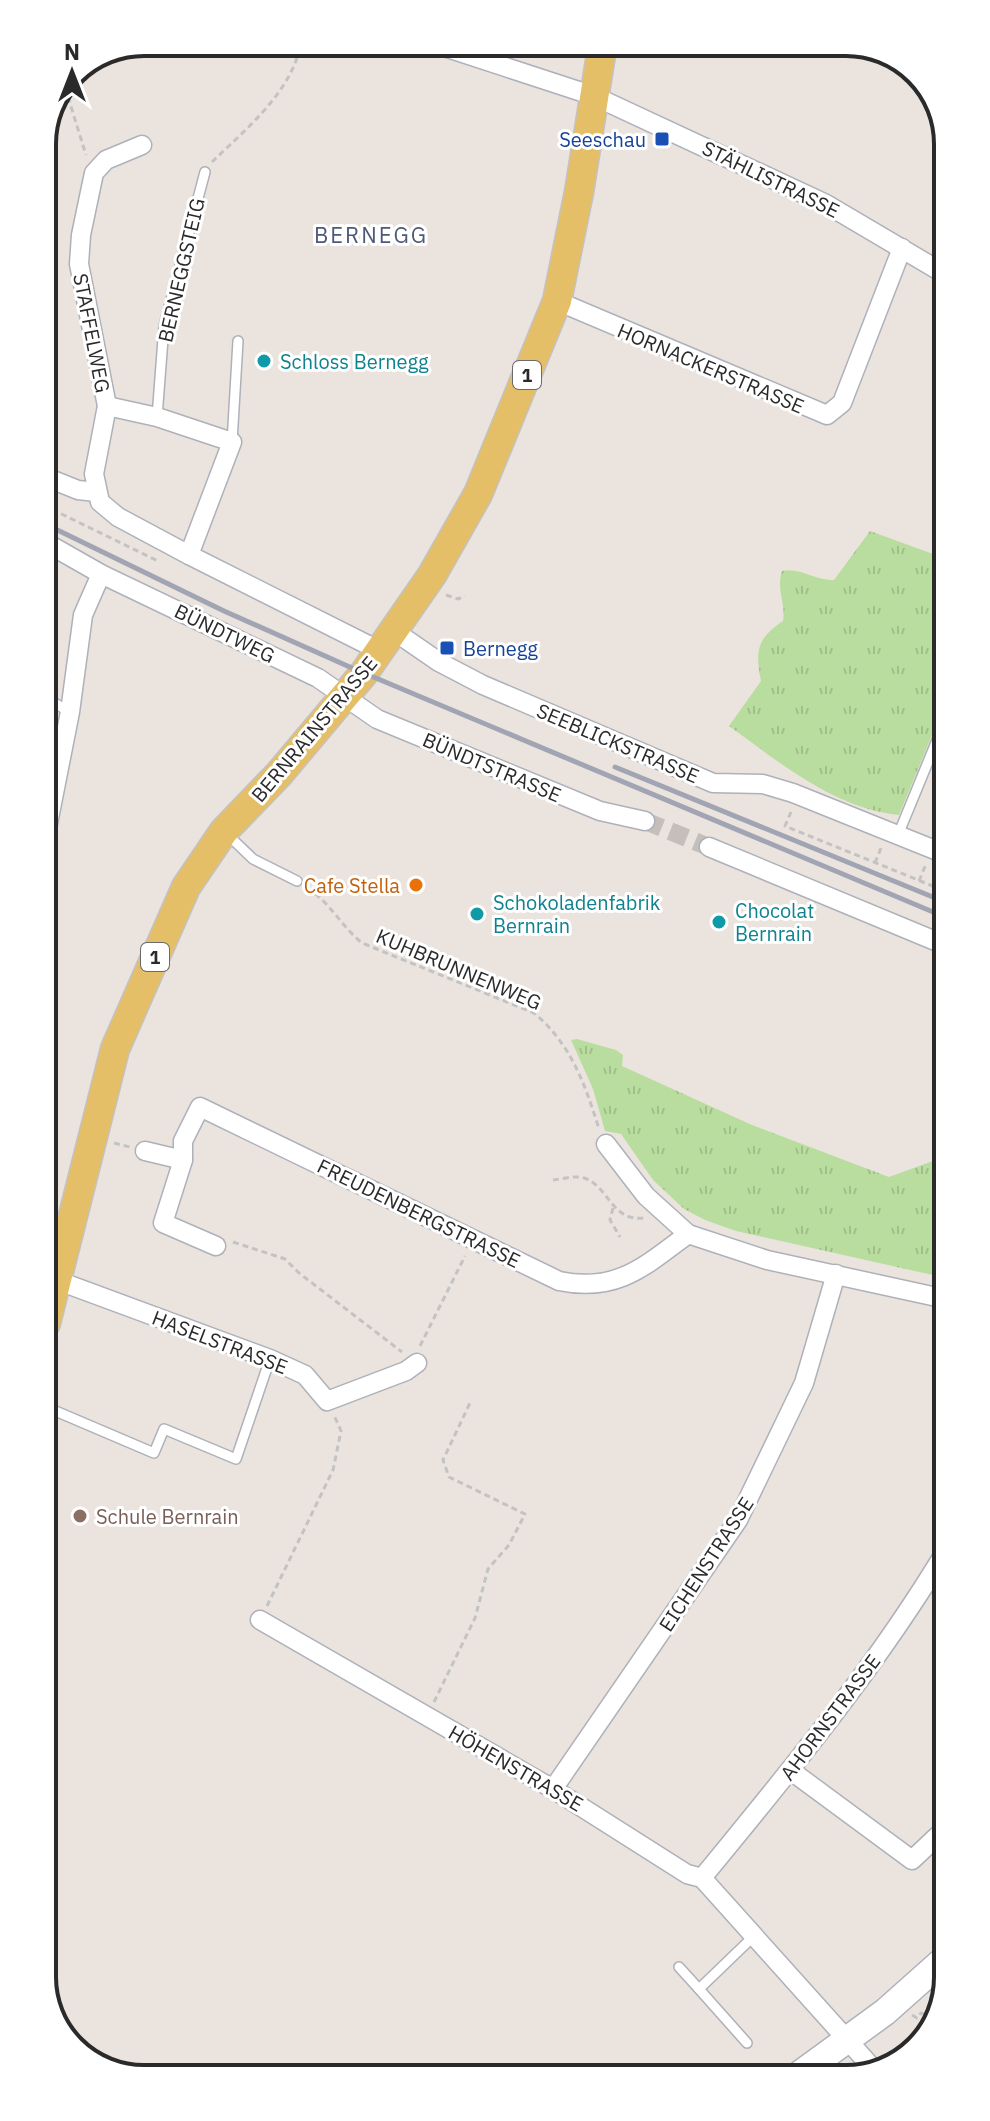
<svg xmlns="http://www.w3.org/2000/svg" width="990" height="2121" font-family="'IBM Plex Sans',sans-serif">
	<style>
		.grass { fill: url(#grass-tufts) }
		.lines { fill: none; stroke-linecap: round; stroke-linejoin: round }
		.street-tunnel { stroke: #c4bfba; stroke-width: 18; stroke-dasharray: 18 9; stroke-linecap: butt }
		.lane-casing { stroke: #aeb1ba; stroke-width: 12 }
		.street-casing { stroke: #aeb1ba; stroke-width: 21 }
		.secondary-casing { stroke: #aeb1ba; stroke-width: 29 }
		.primary-casing { stroke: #c3c3c3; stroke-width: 31 }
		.path { stroke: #c3c3c3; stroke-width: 3; stroke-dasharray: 6 4; stroke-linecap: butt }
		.lane { stroke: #fff; stroke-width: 9 }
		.street { stroke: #fff; stroke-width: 18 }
		.secondary { stroke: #fff; stroke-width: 26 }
		.primary { stroke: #e5be68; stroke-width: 28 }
		.rail { stroke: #a1a5b3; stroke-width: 5 }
		.transit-dot { fill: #1a4fb4; stroke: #fff; stroke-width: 3 }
		.culture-dot { fill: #0f9aa8; stroke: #fff; stroke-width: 3 }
		.food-dot { fill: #e8710a; stroke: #fff; stroke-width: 3 }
		.education-dot { fill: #8d6e63; stroke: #fff; stroke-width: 3 }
		.labels { text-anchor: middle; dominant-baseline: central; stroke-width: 6; stroke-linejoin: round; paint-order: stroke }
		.shield { fill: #fff; stroke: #6a6a6a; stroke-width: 2 }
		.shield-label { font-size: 18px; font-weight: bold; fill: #2a2a2a }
		.transit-label { font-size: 20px; fill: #164399; stroke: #fff; text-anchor: end }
		.street-label { font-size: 20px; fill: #2a2a2a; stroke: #fff }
		.culture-label { font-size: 20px; fill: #0d838f; stroke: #fff; text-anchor: start }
		.food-label { font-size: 20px; fill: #c56008; stroke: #fff; text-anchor: end }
		.education-label { font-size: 20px; fill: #785e54; stroke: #fff; text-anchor: start }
		.neighbourhood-label { font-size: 22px; letter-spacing: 2px; fill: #4e5977; stroke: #fff }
		.rim { fill: none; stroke: #2a2a2a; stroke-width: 4 }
	</style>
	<defs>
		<pattern id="grass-tufts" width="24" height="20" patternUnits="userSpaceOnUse" patternTransform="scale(2)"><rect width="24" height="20" fill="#b9dd9e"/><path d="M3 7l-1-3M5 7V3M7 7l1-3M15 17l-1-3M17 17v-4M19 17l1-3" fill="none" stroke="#9fbe88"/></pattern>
	</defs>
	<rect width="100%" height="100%" fill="#ebe4de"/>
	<g class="grass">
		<path d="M870 531 944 558V706L899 815C835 809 779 762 729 726L761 681C755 651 757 638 783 621 786 603 776 590 782 571 800 567 816 581 834 580Z"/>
		<polygon points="577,1039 616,1050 623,1055 622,1066 752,1125 889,1177 941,1158 946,1150 946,1278 736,1231 705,1220 684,1209 653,1180 621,1134 605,1131 593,1089 571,1040"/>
	</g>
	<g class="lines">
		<polyline class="street-tunnel" points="645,821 709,847"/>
		<defs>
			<g id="lane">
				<polyline points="157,417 164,326 205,172"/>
				<polyline points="232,442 238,341"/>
				<polyline points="44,697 70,712"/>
				<polyline points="227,834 253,859 297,881"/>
				<polyline points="898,835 944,723"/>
				<polyline points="46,1407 154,1453 164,1429 236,1459 270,1359"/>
				<polyline points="679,1967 699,1989 755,1935"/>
				<polyline points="699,1989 747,2043"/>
			</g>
			<g id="street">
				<polyline points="429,42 594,96 826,204 943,273"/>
				<polyline points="69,79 76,70"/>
				<polyline points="142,145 106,160 94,173 81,235 79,264 107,406 94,474 100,502 118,517 189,555 380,651"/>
				<polyline points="557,301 827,415 842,403 902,248"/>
				<polyline points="107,406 157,417 232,442 189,555"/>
				<polyline points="43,476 78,490 96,492"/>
				<polyline points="43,541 101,574"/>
				<polyline points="394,631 439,662 483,685 713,783 763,784 793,793 945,854"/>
				<polyline points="44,844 70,712 83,615 101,574 318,678 377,719 600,811 645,821"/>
				<polyline points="709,847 945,945"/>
				<polyline points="606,1144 646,1196 688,1234 767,1260 946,1299"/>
				<polyline points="145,1151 183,1160"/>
				<path d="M216 1246 163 1223 183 1160V1141L200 1107 559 1281C616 1293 644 1267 688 1234"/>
				<polyline points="48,1277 270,1359 305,1375 327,1401 406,1371 417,1363"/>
				<polyline points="260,1620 553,1789 687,1874 702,1878 877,2073"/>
				<polyline points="790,1770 912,1860 948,1826"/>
				<polyline points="553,1789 738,1520 804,1383 836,1274"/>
				<path d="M702 1878C789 1772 877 1666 947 1549"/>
			</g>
			<polyline id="secondary" points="800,2074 885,2012 948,1956"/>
			<polyline id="primary" points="46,1323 115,1049 186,887 224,831 279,774 364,673 432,575 478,494 557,301 579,192 603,42"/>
		</defs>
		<use href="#lane" class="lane-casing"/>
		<use href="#street" class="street-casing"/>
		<use href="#secondary" class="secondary-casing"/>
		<use href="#primary" class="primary-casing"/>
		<g class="path">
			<polyline points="68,97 86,155"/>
			<path d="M212 162C246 129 293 91 301 42"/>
			<polyline points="43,505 158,561"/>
			<polyline points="446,595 458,599 465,596"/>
			<polyline points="791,812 785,826 945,891"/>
			<polyline points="875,863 881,848"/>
			<polyline points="919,881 926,864"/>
			<path d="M307 888C330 902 341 926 362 943L534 1013C571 1044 585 1084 599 1129"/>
			<polyline points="114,1143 130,1147"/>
			<path d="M553 1180C562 1179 575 1175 584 1178 609 1186 611 1222 644 1218"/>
			<polyline points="613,1208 610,1220 620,1237"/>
			<polyline points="233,1242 285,1259 299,1273 402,1352"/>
			<polyline points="420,1346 465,1256"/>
			<polyline points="267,1606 333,1470 341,1431 334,1415"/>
			<polyline points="434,1702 475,1618 488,1569 509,1545 525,1514 449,1477 443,1460 470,1403"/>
			<polyline points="912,2015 917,2018 921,2013 935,2018"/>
		</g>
		<use href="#lane" class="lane"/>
		<use href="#street" class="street"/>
		<use href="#secondary" class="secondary"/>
		<use href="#primary" class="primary"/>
		<g class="rail">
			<polyline points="43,523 224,611 352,668 945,917"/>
			<polyline points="615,767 945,902"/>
		</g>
	</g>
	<g class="transit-dot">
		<rect x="654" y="131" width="16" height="16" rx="4"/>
		<rect x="439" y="640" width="16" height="16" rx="4"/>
	</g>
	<g class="culture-dot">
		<circle cx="264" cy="361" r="8"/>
		<circle cx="477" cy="914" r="8"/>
		<circle cx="719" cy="922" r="8"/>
	</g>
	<circle class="food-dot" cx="416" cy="885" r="8"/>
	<circle class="education-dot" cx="80" cy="1516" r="8"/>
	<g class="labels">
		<g class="shield">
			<rect x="513" y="361" width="28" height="28" rx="6"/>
			<rect x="141" y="943" width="28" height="28" rx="6"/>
		</g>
		<g class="shield-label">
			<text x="527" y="375">1</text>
			<text x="155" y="957">1</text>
		</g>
		<g class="transit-label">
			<text x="646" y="139">Seeschau</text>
			<text x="463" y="648" text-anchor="start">Bernegg</text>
		</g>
		<g class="street-label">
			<text transform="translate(771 179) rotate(26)">STÄHLISTRASSE</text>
			<text transform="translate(181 270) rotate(-77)">BERNEGGSTEIG</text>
			<text transform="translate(92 333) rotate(79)">STAFFELWEG</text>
			<text transform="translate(711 368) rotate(23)">HORNACKERSTRASSE</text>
			<text transform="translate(225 633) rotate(26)">BÜNDTWEG</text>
			<text transform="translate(314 729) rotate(-50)">BERNRAINSTRASSE</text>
			<text transform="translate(618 743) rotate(23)">SEEBLICKSTRASSE</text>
			<text transform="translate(492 767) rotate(23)">BÜNDTSTRASSE</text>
			<text transform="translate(459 969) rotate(23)">KUHBRUNNENWEG</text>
			<text transform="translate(419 1213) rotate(26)">FREUDENBERGSTRASSE</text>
			<text transform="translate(220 1342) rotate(21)">HASELSTRASSE</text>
			<text transform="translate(706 1564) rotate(-57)">EICHENSTRASSE</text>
			<text transform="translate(830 1717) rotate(-53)">AHORNSTRASSE</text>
			<text transform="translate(516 1768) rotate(30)">HÖHENSTRASSE</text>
		</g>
		<g class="culture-label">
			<text x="280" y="361">Schloss Bernegg</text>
			<text x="493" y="902">Schokoladenfabrik<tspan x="493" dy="23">Bernrain</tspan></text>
			<text x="735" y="910">Chocolat<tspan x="735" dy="23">Bernrain</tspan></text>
		</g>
		<g class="food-label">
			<text x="400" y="885">Cafe Stella</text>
		</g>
		<g class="education-label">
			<text x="96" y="1516">Schule Bernrain</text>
		</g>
		<g class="neighbourhood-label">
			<text x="371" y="234">BERNEGG</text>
		</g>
	</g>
	<path d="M0 0H990V2121H0ZM144 56H846A88 88 0 0 1 934 144V1977A88 88 0 0 1 846 2065H144A88 88 0 0 1 56 1977V144A88 88 0 0 1 144 56Z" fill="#fff" fill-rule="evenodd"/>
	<path class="rim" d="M144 56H846A88 88 0 0 1 934 144V1977A88 88 0 0 1 846 2065H144A88 88 0 0 1 56 1977V144A88 88 0 0 1 144 56Z"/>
	<g transform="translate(72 72)" stroke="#ffffff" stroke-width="6" paint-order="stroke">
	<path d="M0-6L14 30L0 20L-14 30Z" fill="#2a2a2a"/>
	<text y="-12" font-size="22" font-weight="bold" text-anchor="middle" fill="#2a2a2a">N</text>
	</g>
</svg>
